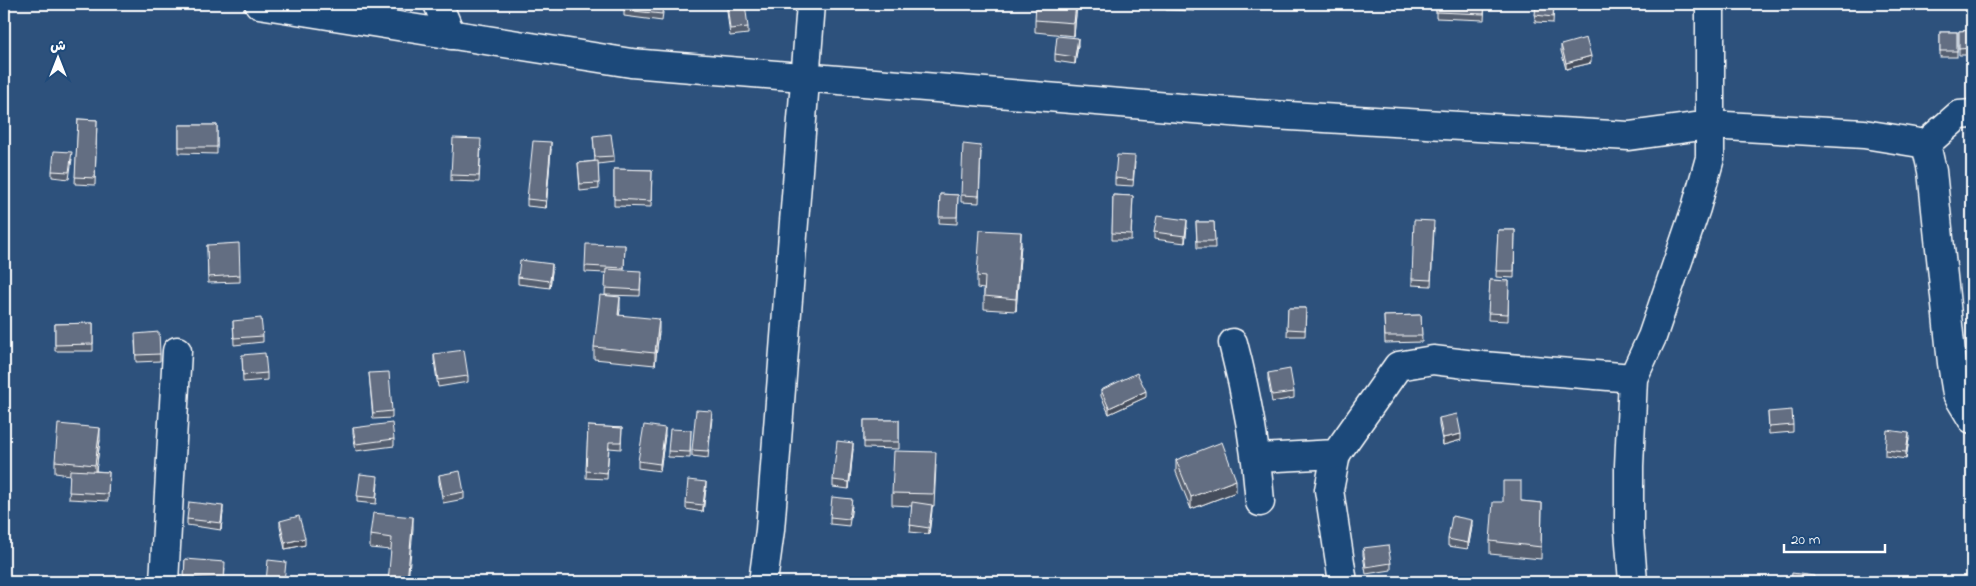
<svg xmlns="http://www.w3.org/2000/svg" width="1976" height="586" font-family="'Indie Flower','Playpen Sans Arabic',sans-serif">
	<style>
		.lines { fill: none; stroke-linecap: round; stroke-linejoin: round }
		.minor-casing { stroke: #fff; stroke-width: 31 }
		.minor { stroke: #1f4a7a; stroke-width: 28 }
		.wall { fill: #555f70; stroke: #fff }
		.shaded-wall { fill: #454d5b; stroke: #fff }
		.building { fill: #636e82; stroke: #fff }
	</style>
	<rect width="100%" height="100%" fill="#2d517c"/>
	<filter id="ink" filterUnits="userSpaceOnUse"><feTurbulence type="fractalNoise" baseFrequency=".02" numOctaves="2"/><feDisplacementMap in="SourceGraphic" scale="10" xChannelSelector="R" yChannelSelector="G"/><feConvolveMatrix kernelMatrix="1 2 1 2 8 2 1 2 1" color-interpolation-filters="sRGB"/></filter>
	<g filter="url(#ink)">
		<g class="lines">
			<defs>
				<g id="minor">
					<polyline points="259,4 631,63 1255,114 1629,136 1709,125 1864,134 1926,144 1959,115 1972,114"/>
					<polyline points="438,4 451,35"/>
					<polyline points="1926,144 1932,171 1952,363 1957,394 1972,419"/>
					<path d="M1233 343C1247 396 1256 448 1260 502"/>
					<polyline points="1336,454 1329,490 1343,582"/>
					<polyline points="1257,458 1336,454 1398,366 1433,360 1483,366 1633,378"/>
					<polyline points="164,582 177,351"/>
					<polyline points="763,582 770,530 811,4"/>
					<polyline points="1633,582 1629,530 1629,466 1633,378 1652,337 1696,208 1710,158 1710,4"/>
				</g>
			</defs>
			<use href="#minor" class="minor-casing"/>
			<use href="#minor" class="minor"/>
		</g>
		<g class="wall">
			<polygon points="540,4 563,4 562,9 540,6"/>
			<polygon points="664,4 662,21 624,16 624,10"/>
			<polygon points="1077,4 1074,36 1035,32 1035,20"/>
			<polygon points="1166,4 1195,4 1194,11 1166,10"/>
			<polygon points="1436,4 1485,4 1484,20 1436,18"/>
			<polygon points="1536,4 1554,4 1553,23 1535,22"/>
			<polygon points="727,5 748,27 748,34 730,36 727,11"/>
			<polygon points="1972,30 1972,55 1959,55 1959,31"/>
			<rect x="1940" y="32" width="17" height="25"/>
			<polygon points="1078,45 1075,64 1055,61 1055,54"/>
			<polygon points="1561,45 1591,63 1566,69 1561,51"/>
			<polygon points="78,119 97,120 95,185 75,184"/>
			<polygon points="179,125 217,125 217,154 179,153"/>
			<polygon points="593,136 614,156 614,162 598,164 599,189 580,191 578,163 595,161"/>
			<polygon points="481,146 479,182 451,181 451,175"/>
			<polygon points="551,149 546,208 527,206 527,199"/>
			<polygon points="981,152 979,203 961,202 961,195"/>
			<polygon points="72,159 69,179 52,177 52,171"/>
			<polygon points="1135,162 1133,186 1115,185 1115,178"/>
			<polygon points="614,169 652,170 651,207 614,206"/>
			<polygon points="940,194 958,195 957,224 939,223"/>
			<polygon points="1113,195 1133,196 1131,240 1112,240"/>
			<polygon points="1196,222 1214,222 1215,248 1197,248"/>
			<polygon points="1187,227 1185,243 1154,239 1154,232"/>
			<polygon points="1434,228 1431,286 1412,285 1412,279"/>
			<polygon points="1498,230 1515,230 1514,278 1496,277"/>
			<polygon points="1021,244 1016,311 984,309 984,289 977,288 977,276"/>
			<polygon points="207,245 240,275 240,282 208,283"/>
			<polygon points="625,245 624,270 641,278 640,296 605,295 606,273 585,272 585,266"/>
			<polygon points="552,271 550,288 518,284 518,277"/>
			<polygon points="1490,280 1509,281 1508,321 1488,320"/>
			<polygon points="4,291 6,327 6,333 4,333"/>
			<polygon points="1288,308 1306,308 1305,336 1287,336"/>
			<polygon points="620,309 619,316 659,332 655,365 594,359 594,347"/>
			<polygon points="1421,315 1422,342 1385,343 1384,316"/>
			<polygon points="233,321 263,336 263,342 234,345"/>
			<polygon points="93,323 93,351 55,351 55,324"/>
			<polygon points="135,341 160,354 160,361 136,362"/>
			<polygon points="434,354 468,376 468,382 438,387 434,360"/>
			<polygon points="242,355 267,373 267,380 243,382"/>
			<polygon points="369,373 392,411 392,418 373,419"/>
			<polygon points="1268,373 1294,392 1294,398 1272,402 1268,379"/>
			<polygon points="1101,390 1146,397 1109,414 1101,396"/>
			<polygon points="1768,412 1793,425 1793,432 1769,434"/>
			<polygon points="712,418 708,458 692,456 692,450"/>
			<polygon points="1439,418 1461,440 1443,445 1439,425"/>
			<polygon points="864,420 899,420 899,449 864,448"/>
			<polygon points="588,426 622,428 621,449 609,448 607,479 586,478"/>
			<polygon points="353,428 394,439 394,446 356,451 353,434"/>
			<polygon points="691,430 690,458 668,457 668,451"/>
			<polygon points="665,435 660,471 638,468 638,461"/>
			<polygon points="1909,439 1906,459 1885,456 1885,450"/>
			<polygon points="100,440 96,471 109,472 108,501 69,499 70,475 55,473 55,461"/>
			<polygon points="853,449 849,489 833,487 833,480"/>
			<polygon points="1176,460 1236,492 1191,509 1176,472"/>
			<polygon points="936,465 934,506 932,506 929,534 910,532 912,506 892,505 892,493"/>
			<polygon points="439,475 464,492 464,499 443,503 439,481"/>
			<polygon points="378,483 376,504 357,502 357,496"/>
			<polygon points="706,488 703,512 686,509 686,503"/>
			<polygon points="1521,501 1542,503 1541,559 1490,554 1490,541"/>
			<polygon points="852,506 849,526 830,524 830,517"/>
			<polygon points="223,512 221,530 187,525 187,519"/>
			<polygon points="280,521 305,545 285,549 280,527"/>
			<polygon points="1472,526 1468,549 1448,546 1448,539"/>
			<polygon points="413,530 391,550 370,548 370,535"/>
			<polygon points="1363,548 1391,563 1391,570 1366,574 1363,555"/>
			<polygon points="185,559 225,568 224,582 184,582"/>
		</g>
		<g class="shaded-wall">
			<polygon points="1076,4 1077,4 1074,36 1074,23"/>
			<polygon points="1078,38 1078,45 1075,64 1075,57"/>
			<polygon points="1591,56 1591,63 1566,69 1566,63"/>
			<polygon points="551,142 551,149 546,208 546,201"/>
			<polygon points="1187,220 1187,227 1185,243 1185,236"/>
			<polygon points="1021,232 1021,244 1016,311 1016,299"/>
			<polygon points="552,264 552,271 550,288 550,281"/>
			<polygon points="620,297 620,309 618,328 618,315"/>
			<polygon points="659,319 659,332 655,365 655,353"/>
			<polygon points="1146,391 1146,397 1109,414 1109,408"/>
			<polygon points="100,428 100,440 95,478 95,465"/>
			<polygon points="665,428 665,435 660,471 660,464"/>
			<polygon points="1909,433 1909,439 1906,459 1906,452"/>
			<polygon points="1461,434 1461,440 1443,445 1443,438"/>
			<polygon points="853,443 853,449 849,489 849,482"/>
			<polygon points="1236,480 1236,492 1191,509 1191,497"/>
			<polygon points="706,482 706,488 703,512 703,505"/>
			<polygon points="932,505 932,511 929,534 929,528"/>
			<polygon points="223,506 223,512 221,530 221,523"/>
			<polygon points="413,517 413,530 408,582 407,582"/>
			<polygon points="1472,520 1472,526 1468,549 1468,543"/>
			<polygon points="305,538 305,545 285,549 285,543"/>
		</g>
		<g class="building">
			<polygon points="625,4 663,4 662,14 624,10"/>
			<polygon points="733,4 745,4 748,27 730,29 727,5"/>
			<polygon points="1036,4 1076,4 1074,23 1035,20"/>
			<polygon points="1436,4 1485,4 1484,14 1436,12"/>
			<polygon points="1536,4 1554,4 1553,17 1535,15"/>
			<polygon points="1972,30 1972,48 1959,49 1959,31"/>
			<rect x="1940" y="32" width="17" height="19"/>
			<polygon points="1057,36 1078,38 1075,57 1055,54"/>
			<polygon points="1586,38 1591,56 1566,63 1561,45"/>
			<polygon points="78,119 97,120 95,178 75,177"/>
			<rect x="179" y="125" width="38" height="22"/>
			<polygon points="611,134 614,156 595,157 593,136"/>
			<polygon points="453,138 481,139 479,176 451,175"/>
			<polygon points="533,141 551,142 546,201 527,199"/>
			<polygon points="963,144 981,146 979,196 961,195"/>
			<polygon points="54,151 72,152 69,172 52,171"/>
			<polygon points="1117,155 1135,156 1133,180 1115,178"/>
			<polygon points="598,161 599,183 580,184 578,163"/>
			<polygon points="614,169 652,170 651,201 614,199"/>
			<polygon points="940,194 958,195 957,217 939,217"/>
			<polygon points="1113,195 1133,196 1131,234 1112,233"/>
			<polygon points="1157,216 1187,220 1185,236 1154,232"/>
			<polygon points="1414,220 1434,221 1431,280 1412,279"/>
			<polygon points="1196,222 1214,222 1215,241 1197,241"/>
			<polygon points="980,230 1021,232 1016,299 984,296 985,277 977,276"/>
			<polygon points="1498,230 1515,230 1514,271 1496,271"/>
			<polygon points="239,243 240,275 208,277 207,245"/>
			<polygon points="586,244 625,245 624,268 585,266"/>
			<polygon points="520,260 552,264 550,281 518,277"/>
			<polygon points="606,269 641,271 640,290 605,288"/>
			<polygon points="1490,280 1509,281 1508,314 1488,313"/>
			<polygon points="4,291 6,327 4,327"/>
			<polygon points="600,295 620,297 618,315 659,319 655,353 594,347"/>
			<polygon points="1288,308 1306,308 1305,330 1287,329"/>
			<polygon points="1421,315 1422,336 1385,336 1384,316"/>
			<polygon points="261,318 263,336 234,338 233,321"/>
			<polygon points="93,323 93,344 55,345 55,324"/>
			<polygon points="159,332 160,354 136,355 135,334"/>
			<polygon points="464,350 468,376 438,380 434,354"/>
			<polygon points="265,353 267,373 243,375 242,355"/>
			<polygon points="1290,369 1294,392 1272,395 1268,373"/>
			<polygon points="389,372 392,411 373,413 369,373"/>
			<polygon points="1137,373 1146,391 1109,408 1101,390"/>
			<polygon points="696,410 712,411 708,451 692,450"/>
			<polygon points="1792,410 1793,425 1769,427 1768,412"/>
			<polygon points="1457,414 1461,434 1443,438 1439,418"/>
			<rect x="864" y="420" width="35" height="22"/>
			<polygon points="392,423 394,439 356,444 353,428"/>
			<polygon points="58,424 100,428 95,465 55,461"/>
			<polygon points="644,425 665,428 660,464 638,461"/>
			<polygon points="588,426 622,428 621,442 609,442 607,473 586,471"/>
			<polygon points="670,429 691,430 690,452 668,451"/>
			<polygon points="1887,430 1909,433 1906,452 1885,450"/>
			<polygon points="837,441 853,443 849,482 833,480"/>
			<polygon points="1222,442 1236,480 1191,497 1176,460"/>
			<polygon points="894,451 936,452 934,494 892,493"/>
			<polygon points="70,470 109,472 108,494 69,492"/>
			<polygon points="460,471 464,492 443,496 439,475"/>
			<polygon points="360,474 378,476 376,498 357,496"/>
			<polygon points="688,480 706,482 703,505 686,503"/>
			<polygon points="1503,481 1521,481 1521,501 1542,503 1541,547 1490,541 1493,502 1503,502"/>
			<polygon points="832,497 852,499 849,519 830,517"/>
			<polygon points="189,502 223,506 221,523 187,519"/>
			<polygon points="912,502 932,505 929,528 910,525"/>
			<polygon points="373,513 413,517 407,582 388,582 392,538 370,535"/>
			<polygon points="299,516 305,538 285,543 280,521"/>
			<polygon points="1452,516 1472,520 1468,543 1448,539"/>
			<polygon points="1388,545 1391,563 1366,567 1363,548"/>
			<polygon points="185,559 225,562 224,580 184,577"/>
			<polygon points="268,560 286,562 284,582 266,582"/>
			<polygon points="1792,573 1814,576 1813,582 1791,582"/>
		</g>
	</g>
	<rect width="1976" height="586" fill="none" stroke="#1f4a7a" stroke-width="20"/>
	<rect x="10" y="10" width="1956" height="566" fill="none" stroke="#fff" stroke-width="2" filter="url(#ink)"/>
	<g transform="translate(58 58)" stroke="#1f4a7a" stroke-width="4" paint-order="stroke">
	<path d="M0-4L9 19L0 12L-9 19Z" fill="#ffffff"/>
	<text y="-8" font-size="14" font-weight="bold" text-anchor="middle" fill="#ffffff">ش</text>
	</g>
	<path d="M1784 544v8h101v-8" fill="none" stroke="#ffffff" stroke-width="2.5"/>
	<text x="1791" y="544" font-size="15" fill="#ffffff" stroke="#1f4a7a" stroke-width="4" paint-order="stroke">20 m</text>
</svg>
